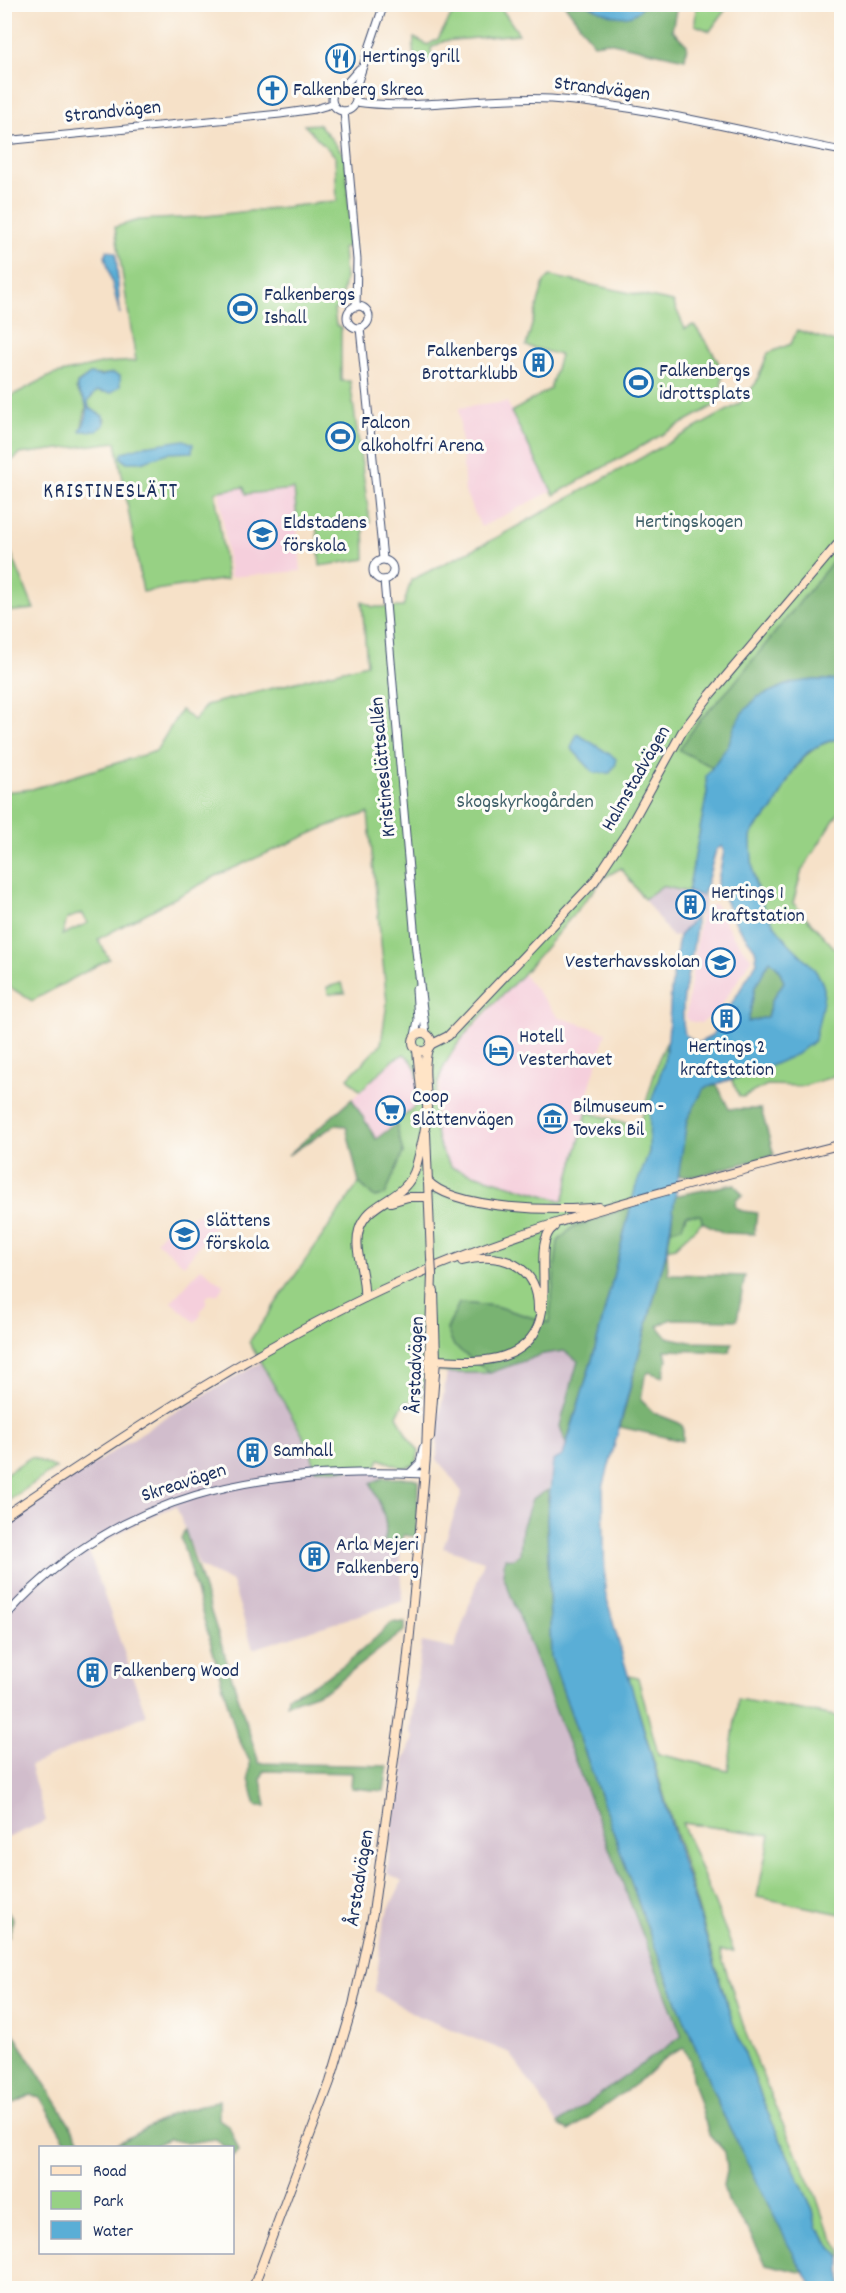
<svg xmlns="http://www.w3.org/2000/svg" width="846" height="2293" font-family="Dekko,sans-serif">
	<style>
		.built { fill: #f5cfdc }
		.industrial { fill: #d1bdcc }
		.green { fill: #97d184; stroke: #598071; stroke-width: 1.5; fill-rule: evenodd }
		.forest { fill: #79b372; stroke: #4a7168; stroke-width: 1.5 }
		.water { fill: #5aaed6; stroke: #3a6e9a; stroke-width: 1.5; fill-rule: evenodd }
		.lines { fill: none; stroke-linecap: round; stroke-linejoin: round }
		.tertiary-casing { stroke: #3c4a6e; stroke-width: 9 }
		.secondary-casing { stroke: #3c4a6e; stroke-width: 10 }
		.tertiary { stroke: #fff; stroke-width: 7 }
		.secondary { stroke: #ffe4c6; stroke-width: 8 }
		.secondary-bridge-casing { stroke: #3c4a6e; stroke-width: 10; stroke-linecap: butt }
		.secondary-bridge { stroke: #ffe4c6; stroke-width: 8 }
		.labels { text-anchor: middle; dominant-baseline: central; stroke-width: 6; stroke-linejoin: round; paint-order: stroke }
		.poi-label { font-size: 20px; fill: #1b2f5e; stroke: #fdfcf7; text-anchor: start }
		.street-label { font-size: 20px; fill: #1b2f5e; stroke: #fdfcf7 }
		.park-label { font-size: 20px; fill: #406069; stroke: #fdfcf7 }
		.neighbourhood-label { font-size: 21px; letter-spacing: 1.5px; fill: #1b2f5e; stroke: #fdfcf7 }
	</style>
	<rect width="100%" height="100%" fill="#fdfcf7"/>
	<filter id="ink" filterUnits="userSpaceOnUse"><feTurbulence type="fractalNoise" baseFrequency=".0167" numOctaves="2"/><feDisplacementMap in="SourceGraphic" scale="12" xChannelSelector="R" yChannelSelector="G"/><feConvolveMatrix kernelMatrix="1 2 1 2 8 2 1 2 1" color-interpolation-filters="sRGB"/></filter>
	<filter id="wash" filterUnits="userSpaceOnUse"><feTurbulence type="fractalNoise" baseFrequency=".008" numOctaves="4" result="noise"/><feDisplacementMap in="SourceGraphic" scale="24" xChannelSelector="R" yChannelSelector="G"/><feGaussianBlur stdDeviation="1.35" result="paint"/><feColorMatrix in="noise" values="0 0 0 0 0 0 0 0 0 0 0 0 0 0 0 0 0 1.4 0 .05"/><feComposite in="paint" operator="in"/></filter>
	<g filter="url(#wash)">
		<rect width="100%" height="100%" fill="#f6e1c8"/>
		<g class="built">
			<polygon points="507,402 552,491 481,527 465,492 459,408"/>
			<polygon points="245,487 246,494 294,489 301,571 230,577 219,491"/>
			<polygon points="715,904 733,936 752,959 716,1013 701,1023 688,1021 686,1016 700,917 707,907"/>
			<polygon points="523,974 558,1017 606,1032 583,1110 587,1112 564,1201 453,1168 442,1157 435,1128 441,1073 447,1061 463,1038"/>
			<polygon points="404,1054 412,1059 416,1067 420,1101 376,1139 352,1099 394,1059"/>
			<polygon points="841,1099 841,1139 830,1142 841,1102"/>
			<polygon points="209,1209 222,1217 184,1265 156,1241 168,1227"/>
			<polygon points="201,1268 224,1286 218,1294 209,1295 206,1298 206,1304 200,1312 202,1314 195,1322 171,1302"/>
		</g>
		<g class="industrial">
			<polygon points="662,886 706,897 702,912 679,936 672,937 644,899"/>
			<polygon points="565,1351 579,1362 560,1426 566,1444 563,1456 552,1470 548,1490 532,1499 522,1529 520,1554 513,1559 503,1575 682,2036 558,2124 510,2053 418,2016 375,1991 384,1919 402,1882 387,1873 397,1790 404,1779 404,1760 414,1738 410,1730 422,1642 454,1649 484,1561 443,1548 462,1492 437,1459 437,1431 447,1373 490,1373 543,1354"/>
			<polygon points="260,1363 310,1448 315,1469 375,1470 383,1478 371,1483 383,1513 387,1534 384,1542 402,1541 400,1552 403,1601 253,1649 232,1582 199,1566 176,1506 140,1521 94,1548 89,1552 146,1715 30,1766 46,1821 5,1839 4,1625 9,1619 4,1611 4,1523 163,1419"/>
		</g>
		<g class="green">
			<polygon points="458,4 499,5 519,34 444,41 431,48 432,63 417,60 413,52 414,38 428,45 438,39"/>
			<polygon points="696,5 696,4 729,5 710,31 695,25"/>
			<path d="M319 124 346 157 351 245 343 248 345 279 340 307 334 310 336 325 341 328V381H350L370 522 364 525 365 559 320 566 316 520H297L294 489 246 494 244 487 219 491 215 492 227 579 143 592 116 442 20 454 5 466V399L52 375 105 363 136 361 115 227 139 220 198 217 337 201 335 156 304 125ZM90 374C101 377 110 371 120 376L107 392 97 391 88 401 89 408 105 419 104 425 94 431 81 430 86 408 85 401 76 389 77 383Z"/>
			<path d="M550 276 673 302 685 329 693 325 697 329C716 358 730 368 717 404L554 495 511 412 550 389 560 355 526 346 544 282Z"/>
			<path d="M797 330 841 344V680H812L709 772 706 781 707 793 688 892 662 886 644 899 621 868 605 877C577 910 550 943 522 975 497 1002 465 1028 447 1061 430 1091 429 1143 453 1168L563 1201 587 1112 639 1127 659 1058 668 1039 649 1152 631 1206 572 1228 549 1323 495 1306 459 1303 447 1329 454 1345 490 1373H447L425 1367 422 1398 405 1402 397 1415 407 1436 419 1451 416 1464 403 1468 380 1459 375 1470 315 1469 310 1448 249 1342 359 1183 375 1197 403 1153 396 1124 420 1101C418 1084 420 1064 404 1054L394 1059 360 1091 348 1078 381 1044 387 1003 368 813 328 826 218 875 98 939 109 959 32 1001 5 984 4 792 32 789 156 751 181 710 194 721 206 705 367 664 362 601 373 607H403L411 580 496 538 739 404 756 383 768 353 791 344ZM82 913 88 923 62 935 67 919Z"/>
			<polygon points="4,537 5,538 34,609 5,612"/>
			<path d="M841 737V809L802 870 793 903 841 955 840 1072 829 1078 803 1086 767 1085 743 1097 739 1096 732 1080C746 1075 761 1071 774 1063 788 1054 826 1006 824 989 821 972 802 957 791 946 760 913 749 877 751 833L773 809 792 773 805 756 820 745Z"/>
			<polygon points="342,983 345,993 328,994 327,987"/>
			<path d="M693 1213 701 1215 702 1222 675 1247 667 1249 671 1230C680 1228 684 1224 686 1215Z"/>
			<polygon points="31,1457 56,1468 5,1503 5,1474"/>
			<polygon points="628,1676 638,1678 658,1754 728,1770 738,1699 841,1717 841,1914 757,1897 770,1835 682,1823 734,1951 720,1951 746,2034 776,2109 816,2196 825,2223 841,2251 841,2259 816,2227 813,2210 767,2111 733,2023"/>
		</g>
		<g class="forest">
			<polygon points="565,5 589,5 596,9 677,5 672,30 687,45 685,59 608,42 594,44"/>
			<polygon points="841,551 841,680 812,680 729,744 714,768 679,750 698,722 731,687"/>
			<polygon points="770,959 779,969 784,982 772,1000 767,1017 748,1022 755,987"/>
			<polygon points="717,1085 729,1109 761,1109 774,1155 696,1176 677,1176 687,1120 704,1088"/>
			<polygon points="352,1099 376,1139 396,1124 403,1153 385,1195 375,1197 359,1183 346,1126 335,1125 288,1155"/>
			<polygon points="734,1184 743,1195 736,1199 735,1206 742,1211 757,1213 754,1234 724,1233 702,1222 701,1215 686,1215 682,1227 671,1230 674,1196"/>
			<polygon points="631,1206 594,1353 566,1444 560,1426 578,1361 564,1351 543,1354 490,1373 454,1346 447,1330 459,1303 495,1306 549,1323 558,1241 572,1228"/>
			<polygon points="667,1249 668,1274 745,1276 737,1320 671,1319 658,1326 667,1337 690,1342 733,1343 729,1352 665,1350 667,1360 663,1377 649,1372 645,1376 641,1400 654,1413 679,1423 683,1427 683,1441 620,1427"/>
			<path d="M383 1478H413L418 1480 417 1537 404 1535 402 1541 384 1542C391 1523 378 1501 371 1483Z"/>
			<polygon points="548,1490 547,1519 551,1657 649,1932 720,2108 804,2273 766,2264 748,2230 727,2201 723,2185 727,2167 725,2152 709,2134 692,2078 690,2060 684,2048 669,2055 642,2079 578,2125 568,2131 558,2124 682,2036 503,1575 505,1558 513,1559 520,1554 522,1529 532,1499"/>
			<polygon points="185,1530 259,1763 388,1766 384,1791 351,1788 352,1773 264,1771 261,1779 266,1806 256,1806 249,1779 250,1762 236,1733 181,1538"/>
			<path d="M392 1622 405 1623V1630L327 1690 287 1704 288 1696C330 1680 361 1653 392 1622Z"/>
			<polygon points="4,1906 13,1919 9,1936 5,1939"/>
			<polygon points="4,2018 84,2147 69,2147 40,2097 31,2095 15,2103 5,2099"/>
			<polygon points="219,2101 219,2119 229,2126 239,2151 233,2156 232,2148 224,2147 216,2139 187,2143 168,2139 151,2147 111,2147 172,2114"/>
		</g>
		<g class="water">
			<path d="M589 5H643C632 25 606 15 589 5Z"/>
			<polygon points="107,250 116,253 120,314 105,256"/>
			<path d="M112 373 120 376V386L111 393 97 391 88 401 89 408 103 416 104 425 97 431H80C85 424 90 410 85 401 82 394 76 393 77 384L90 374 101 376Z"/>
			<polygon points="184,440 193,444 192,452 168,453 141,462 125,462 121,457 123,452 144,446"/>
			<path d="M812 680H841V737C834 740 826 742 820 745 795 755 785 789 773 809 766 820 752 825 751 839 752 884 757 906 787 941 799 955 820 969 824 989 825 999 817 1027 815 1040L797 1054 766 1068 704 1088 687 1120 667 1249 603 1488 605 1591 614 1626 680 1855 733 2023 767 2111 813 2210 816 2227 841 2259V2288H813L788 2244 720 2108 649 1932 551 1657 547 1519 553 1461 563 1456 594 1353 635 1189 649 1152 650 1105 663 1066 668 1039 671 990 679 936 696 917C697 954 676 996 685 1035L698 1043 712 1036 722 1019 728 1022 738 1008 731 1016 728 1014 729 1008 757 962 755 949 737 925 724 898 716 890 724 851 722 846 716 850 703 896 688 892 707 793 706 776 729 744 734 728 742 713 758 697 791 683ZM770 960 779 969 784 982 772 1000 767 1017 748 1022 755 987Z"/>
			<path d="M577 734C580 735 613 756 616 759V764L610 773H594L571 748Z"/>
		</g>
	</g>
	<g filter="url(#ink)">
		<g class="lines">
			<defs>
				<g id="tertiary">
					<polyline points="344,86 359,69"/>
					<circle cx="344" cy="99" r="12"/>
					<polyline points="354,93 384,4"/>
					<path d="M356 102C417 111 487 95 551 99 649 106 745 132 842 151"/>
					<polyline points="344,111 357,260 356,307"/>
					<polyline points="4,141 280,114 315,109 332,104"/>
					<circle cx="358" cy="317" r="11"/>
					<polyline points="360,328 383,559"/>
					<circle cx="383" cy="570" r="10"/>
					<polyline points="384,580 416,951 426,1034"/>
					<polyline points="415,1036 418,1020 416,989"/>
					<polyline points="410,1473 420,1463 423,1448"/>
					<path d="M4 1618C115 1491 264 1466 424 1474"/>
				</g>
				<g id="secondary">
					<circle cx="422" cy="1042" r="9"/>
					<polyline points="430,1045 448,1036 594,882 625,835 682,732 710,695 842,539"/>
					<polyline points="417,1050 422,1100"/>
					<polyline points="426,1133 431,1258"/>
					<path d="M427 1180C452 1210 562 1212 599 1207"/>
					<polyline points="391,1202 408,1197 428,1197"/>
					<path d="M462 1261C500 1251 539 1264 538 1310"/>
					<path d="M364 1298C366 1275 353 1251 359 1230 368 1199 406 1202 416 1167 420 1151 426 1130 427 1113 428 1092 422 1069 428 1049"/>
					<path d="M430 1360C454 1360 481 1364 504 1356 572 1334 525 1246 554 1227"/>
					<polyline points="430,1437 436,1360 434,1291"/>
					<path d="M4 1516C131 1431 260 1344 399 1282 540 1219 693 1184 842 1144"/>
					<polyline points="253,2288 330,2082 353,2005 373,1913 407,1664 420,1530 426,1456 432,1274"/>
				</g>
			</defs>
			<use href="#tertiary" class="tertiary-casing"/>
			<use href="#secondary" class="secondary-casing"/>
			<use href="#tertiary" class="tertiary"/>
			<use href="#secondary" class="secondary"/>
			<defs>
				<polyline id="secondary-bridge" points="431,1258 432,1274"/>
			</defs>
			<use href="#secondary-bridge" class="secondary-bridge-casing"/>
			<use href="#secondary-bridge" class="secondary-bridge"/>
		</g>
	</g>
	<defs>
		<symbol id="restaurant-ring" viewBox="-11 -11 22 22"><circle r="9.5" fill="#fdfcf7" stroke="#1f6fb2" stroke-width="1.5"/><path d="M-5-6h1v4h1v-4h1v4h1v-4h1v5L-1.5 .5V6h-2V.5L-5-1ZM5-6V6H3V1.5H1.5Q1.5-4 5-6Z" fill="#1f6fb2"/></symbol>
		<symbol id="church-ring" viewBox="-11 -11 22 22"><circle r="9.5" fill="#fdfcf7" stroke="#1f6fb2" stroke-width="1.5"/><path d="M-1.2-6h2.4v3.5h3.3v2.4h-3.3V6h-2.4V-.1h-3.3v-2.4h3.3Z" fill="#1f6fb2"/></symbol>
		<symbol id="stadium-ring" viewBox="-11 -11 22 22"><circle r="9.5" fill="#fdfcf7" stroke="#1f6fb2" stroke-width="1.5"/><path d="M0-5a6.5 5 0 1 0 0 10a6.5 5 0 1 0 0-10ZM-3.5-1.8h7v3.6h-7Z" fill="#1f6fb2"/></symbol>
		<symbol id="building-ring" viewBox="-11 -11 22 22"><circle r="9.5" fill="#fdfcf7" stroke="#1f6fb2" stroke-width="1.5"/><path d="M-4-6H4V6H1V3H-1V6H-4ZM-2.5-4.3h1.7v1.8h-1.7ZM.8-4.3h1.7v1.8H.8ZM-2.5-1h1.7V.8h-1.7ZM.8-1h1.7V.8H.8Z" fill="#1f6fb2"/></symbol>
		<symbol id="school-ring" viewBox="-11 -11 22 22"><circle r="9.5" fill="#fdfcf7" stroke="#1f6fb2" stroke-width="1.5"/><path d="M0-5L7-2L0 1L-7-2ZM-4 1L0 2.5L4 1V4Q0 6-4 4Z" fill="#1f6fb2"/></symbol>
		<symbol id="hotel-ring" viewBox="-11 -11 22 22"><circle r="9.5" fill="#fdfcf7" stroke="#1f6fb2" stroke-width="1.5"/><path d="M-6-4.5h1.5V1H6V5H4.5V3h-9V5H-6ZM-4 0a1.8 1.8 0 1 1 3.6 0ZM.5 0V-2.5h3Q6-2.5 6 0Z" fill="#1f6fb2"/></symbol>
		<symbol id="supermarket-ring" viewBox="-11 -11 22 22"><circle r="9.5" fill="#fdfcf7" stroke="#1f6fb2" stroke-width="1.5"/><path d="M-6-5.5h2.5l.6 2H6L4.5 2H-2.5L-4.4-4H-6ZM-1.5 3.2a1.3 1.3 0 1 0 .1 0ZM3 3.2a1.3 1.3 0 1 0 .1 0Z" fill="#1f6fb2"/></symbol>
		<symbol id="museum-ring" viewBox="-11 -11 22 22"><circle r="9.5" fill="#fdfcf7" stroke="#1f6fb2" stroke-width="1.5"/><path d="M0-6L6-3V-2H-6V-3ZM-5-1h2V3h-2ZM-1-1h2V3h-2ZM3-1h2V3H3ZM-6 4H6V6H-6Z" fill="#1f6fb2"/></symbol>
	</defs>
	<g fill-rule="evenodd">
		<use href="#restaurant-ring" x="324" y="42" width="33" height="33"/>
		<use href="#church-ring" x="256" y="74" width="33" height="33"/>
		<use href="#stadium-ring" x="226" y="292" width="33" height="33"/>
		<use href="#building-ring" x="522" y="346" width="33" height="33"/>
		<use href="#stadium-ring" x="622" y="366" width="33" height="33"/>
		<use href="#stadium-ring" x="324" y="420" width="33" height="33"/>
		<use href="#school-ring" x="246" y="518" width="33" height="33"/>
		<use href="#building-ring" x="674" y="888" width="33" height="33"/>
		<use href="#school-ring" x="704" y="946" width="33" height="33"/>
		<use href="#building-ring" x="710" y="1002" width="33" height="33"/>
		<use href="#hotel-ring" x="482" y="1034" width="33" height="33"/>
		<use href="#supermarket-ring" x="374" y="1094" width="33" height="33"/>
		<use href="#museum-ring" x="536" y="1102" width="33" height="33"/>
		<use href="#school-ring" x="168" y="1218" width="33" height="33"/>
		<use href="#building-ring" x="236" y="1436" width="33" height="33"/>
		<use href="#building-ring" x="298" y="1540" width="33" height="33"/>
		<use href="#building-ring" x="76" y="1656" width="33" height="33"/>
	</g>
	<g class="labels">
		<g class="poi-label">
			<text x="362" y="58">Hertings grill</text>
			<text x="293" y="91">Falkenberg Skrea</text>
			<text x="264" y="296">Falkenbergs<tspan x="264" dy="23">Ishall</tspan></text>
			<text x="518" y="352" text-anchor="end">Falkenbergs<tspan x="518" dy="23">Brottarklubb</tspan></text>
			<text x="659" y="372">Falkenbergs<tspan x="659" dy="23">idrottsplats</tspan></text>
			<text x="361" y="424">Falcon<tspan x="361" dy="23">alkoholfri Arena</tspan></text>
			<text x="283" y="524">Eldstadens<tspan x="283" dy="23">förskola</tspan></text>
			<text x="711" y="894">Hertings 1<tspan x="711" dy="23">kraftstation</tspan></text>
			<text x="700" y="963" text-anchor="end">Vesterhavsskolan</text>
			<text x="519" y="1038">Hotell<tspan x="519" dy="23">Vesterhavet</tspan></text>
			<text x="727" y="1048" text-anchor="middle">Hertings 2<tspan x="727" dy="23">kraftstation</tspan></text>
			<text x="412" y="1098">Coop<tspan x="412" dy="23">Slättenvägen</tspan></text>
			<text x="573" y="1108">Bilmuseum -<tspan x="573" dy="23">Toveks Bil</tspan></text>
			<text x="206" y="1222">Slättens<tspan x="206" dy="23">förskola</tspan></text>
			<text x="273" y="1452">Samhall</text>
			<text x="336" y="1546">Arla Mejeri<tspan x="336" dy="23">Falkenberg</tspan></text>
			<text x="113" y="1672">Falkenberg Wood</text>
		</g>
		<g class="street-label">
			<text transform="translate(602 90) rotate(7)">Strandvägen</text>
			<text transform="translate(113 113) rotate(-6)">Strandvägen</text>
			<text transform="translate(384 767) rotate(-95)">Kristineslättsallén</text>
			<text transform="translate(637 779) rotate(-60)">Halmstadvägen</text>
			<text transform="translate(417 1365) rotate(-88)">Årstadvägen</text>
			<text transform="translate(184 1484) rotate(-18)">Skreavägen</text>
			<text transform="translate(361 1878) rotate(-81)">Årstadvägen</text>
		</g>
		<g class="park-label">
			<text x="689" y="523">Hertingskogen</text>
			<text x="525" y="803">Skogskyrkogården</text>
		</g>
		<g class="neighbourhood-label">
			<text x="111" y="493">KRISTINESLÄTT</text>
		</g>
	</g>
	<rect width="846" height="2293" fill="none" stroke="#fdfcf7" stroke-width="24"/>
	<rect x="39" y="2146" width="195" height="108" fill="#fdfcf7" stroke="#a3aaba" stroke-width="1.5"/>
	<rect x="51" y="2166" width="30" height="9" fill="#ffe4c6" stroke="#a3aaba" stroke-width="1.5"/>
	<text x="93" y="2176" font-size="18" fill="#1b2f5e">Road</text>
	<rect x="51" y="2191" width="30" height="18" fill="#97d184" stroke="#a3aaba" stroke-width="1.5"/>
	<text x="93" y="2206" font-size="18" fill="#1b2f5e">Park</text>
	<rect x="51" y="2221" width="30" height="18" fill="#5aaed6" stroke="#a3aaba" stroke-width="1.5"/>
	<text x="93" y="2236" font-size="18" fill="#1b2f5e">Water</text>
</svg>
